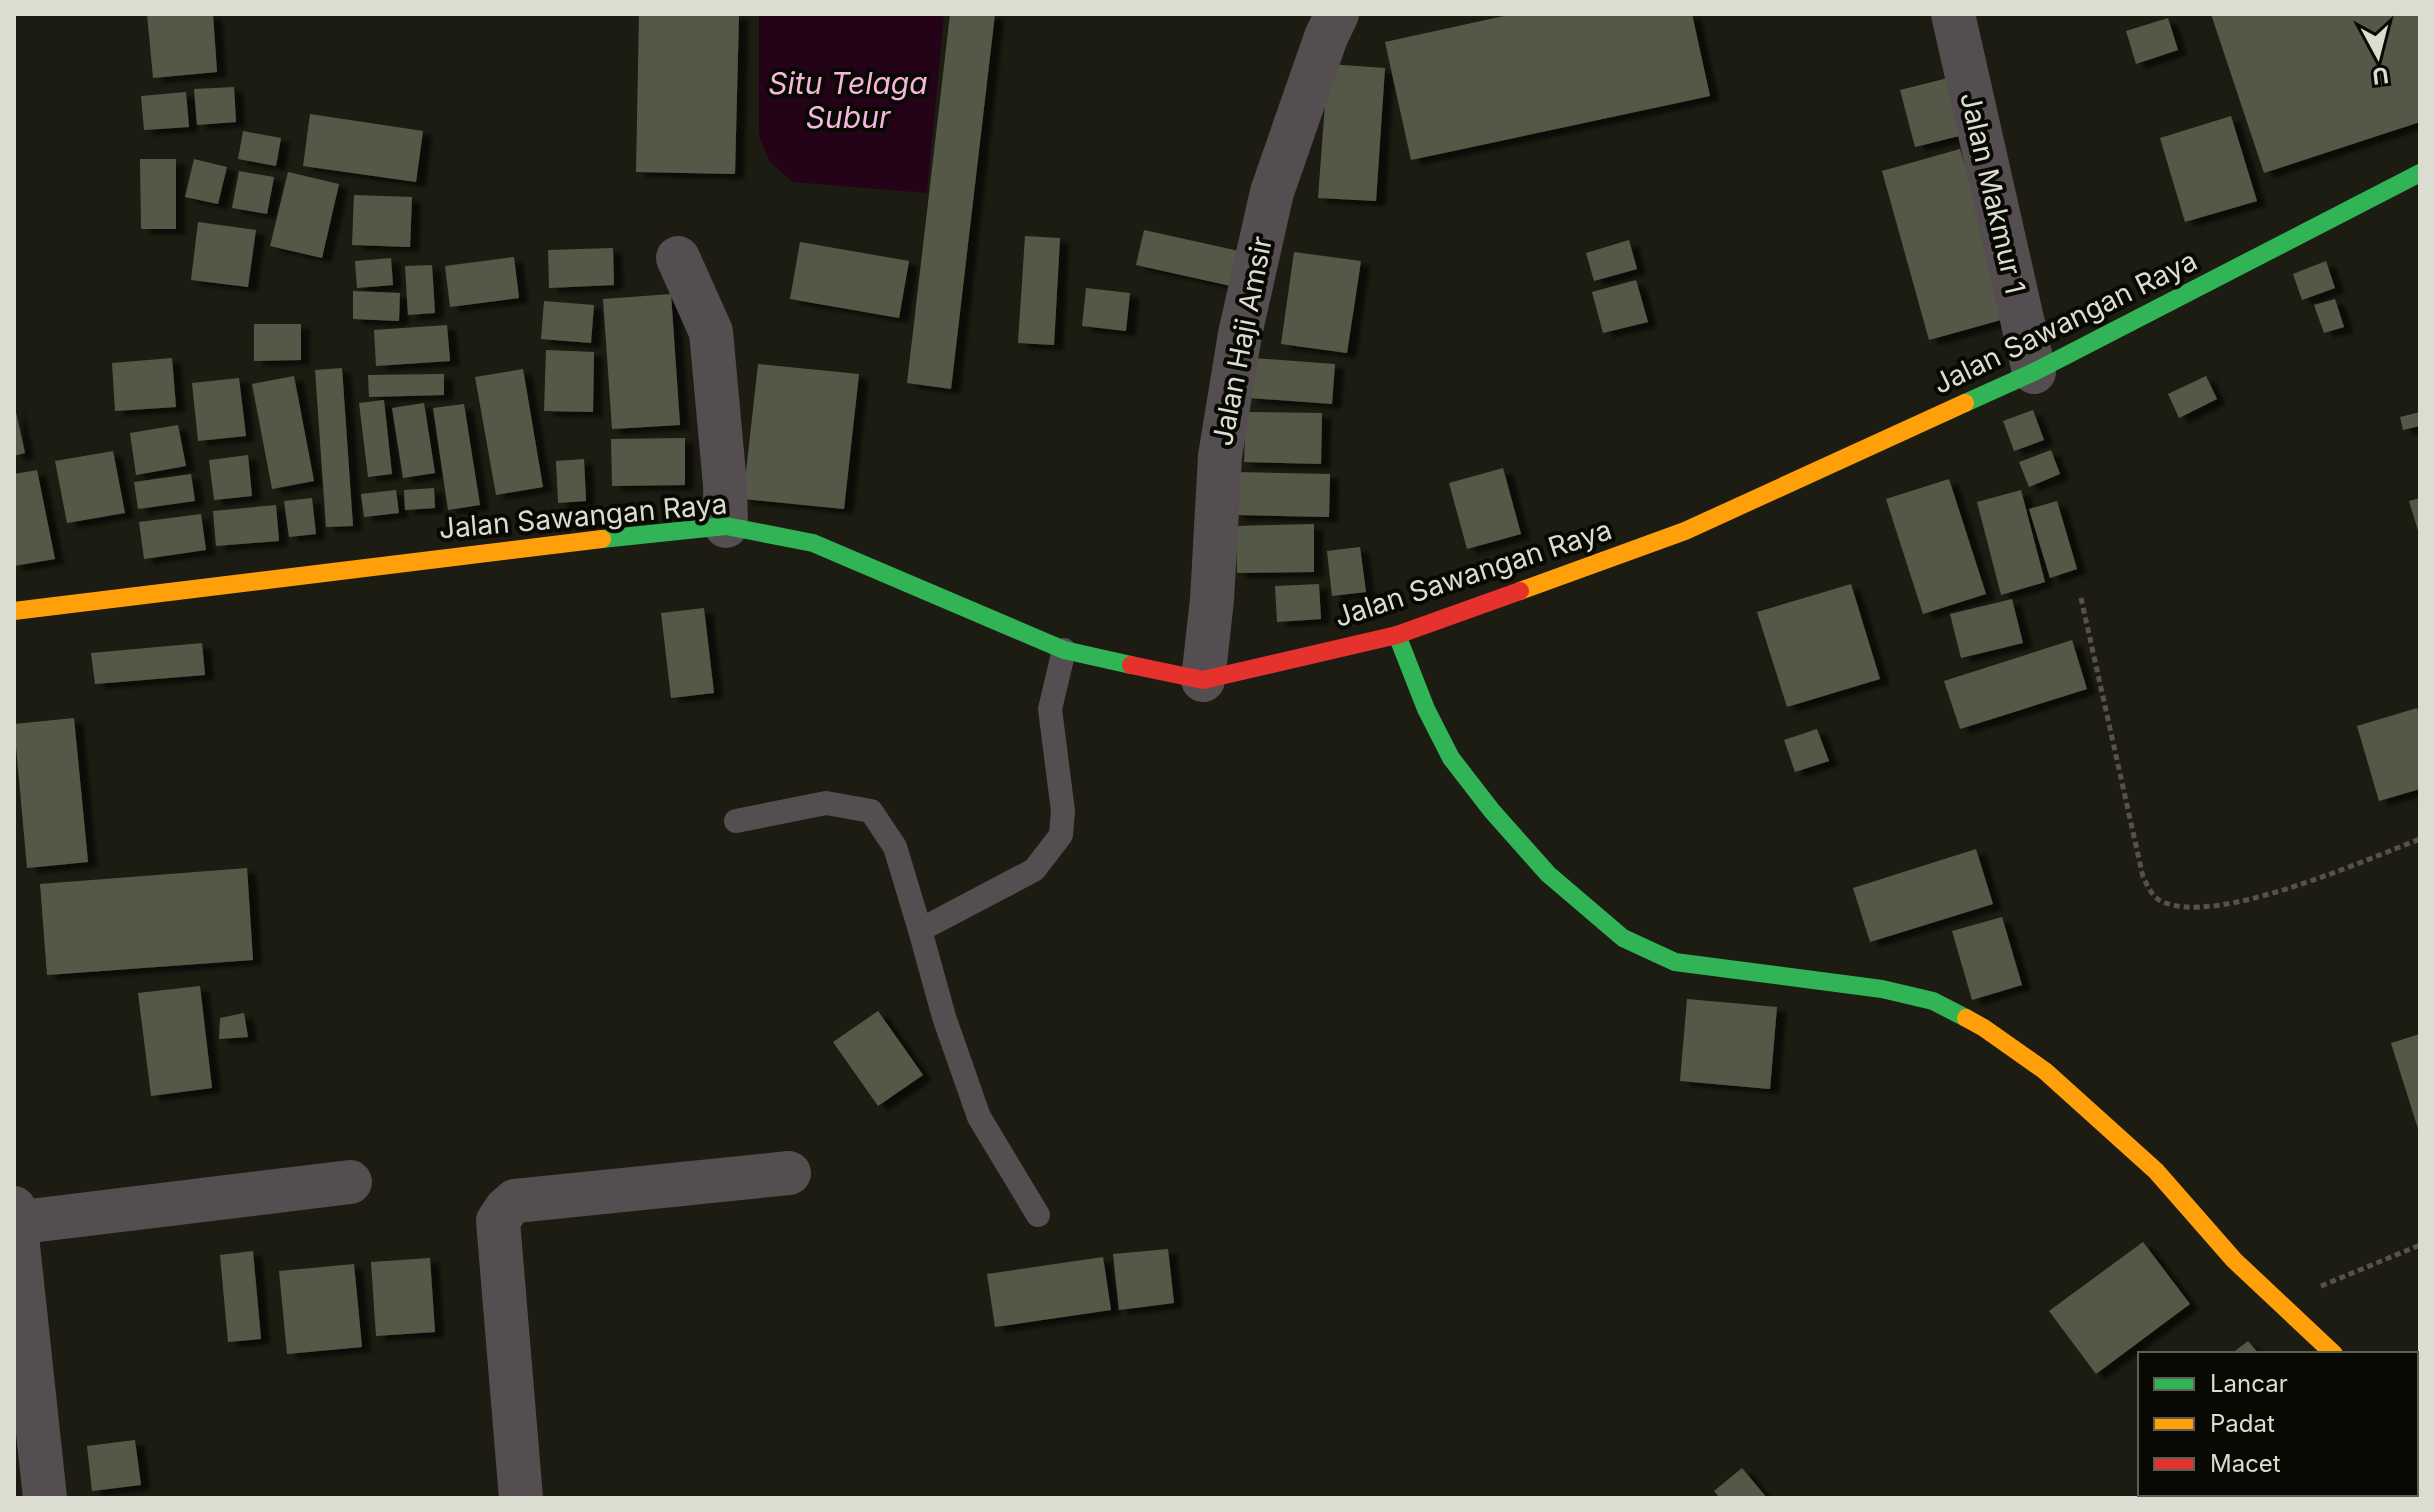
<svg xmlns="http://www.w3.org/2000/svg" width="2434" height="1512" font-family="Inter,sans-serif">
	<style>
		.water { fill: #240319 }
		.building { fill: #575847; filter: url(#shadow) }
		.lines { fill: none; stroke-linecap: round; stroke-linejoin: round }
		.path { stroke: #555150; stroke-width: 5; stroke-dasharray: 6 4; stroke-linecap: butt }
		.lane { stroke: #554e50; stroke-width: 24 }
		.street { stroke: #554e50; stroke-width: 44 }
		.fast { stroke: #30b455; stroke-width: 18 }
		.slow { stroke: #ff9f0a; stroke-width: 18 }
		.jam { stroke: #e5322d; stroke-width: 18 }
		.labels { text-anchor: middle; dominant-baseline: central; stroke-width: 8; stroke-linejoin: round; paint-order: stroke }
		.street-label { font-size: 28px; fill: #dbddd1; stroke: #090903 }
		.water-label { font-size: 30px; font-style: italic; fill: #f7b5dd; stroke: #090903 }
	</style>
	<defs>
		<filter id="shadow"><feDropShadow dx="9" dy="5" stdDeviation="2" flood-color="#0009"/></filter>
	</defs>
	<rect width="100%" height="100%" fill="#1c1c12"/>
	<polygon class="water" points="759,14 944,14 927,193 793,182 769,161 759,135"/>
	<g class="building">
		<polygon points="147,14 213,14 217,72 153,78"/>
		<polygon points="639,14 739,14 735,174 636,172"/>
		<polygon points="950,14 995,14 951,389 907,383"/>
		<polygon points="1513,14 1692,14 1710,96 1411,160 1385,42"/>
		<polygon points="2211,14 2420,14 2420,122 2264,173"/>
		<polygon points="2168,18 2178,50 2136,64 2126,31"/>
		<polygon points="1328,64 1385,68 1376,201 1318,198"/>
		<polygon points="1956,76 1971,133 1915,147 1900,90"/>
		<polygon points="234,87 236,122 197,125 194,89"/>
		<polygon points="186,92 189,127 144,130 141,96"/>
		<polygon points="310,114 423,131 416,182 303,166"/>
		<polygon points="2231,116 2257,201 2185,222 2160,138"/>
		<polygon points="243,131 281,138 276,166 238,159"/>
		<polygon points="1960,149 2008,318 1929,340 1882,171"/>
		<polygon points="140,159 176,159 176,229 141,229"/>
		<polygon points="194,159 227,167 218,204 185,197"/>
		<polygon points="239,171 274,177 267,214 232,208"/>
		<polygon points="288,172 339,184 322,258 270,246"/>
		<polygon points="354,195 412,197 410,247 352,245"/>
		<polygon points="198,222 256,230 248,287 191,280"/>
		<polygon points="1144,230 1248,253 1240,288 1136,265"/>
		<polygon points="1025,236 1060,238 1054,345 1018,343"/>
		<polygon points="1629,240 1637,269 1594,281 1586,253"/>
		<polygon points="800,242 909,261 899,318 790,299"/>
		<polygon points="613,248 614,285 549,288 548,250"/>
		<polygon points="1294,252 1361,261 1347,353 1281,344"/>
		<polygon points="514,257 519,298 450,307 445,266"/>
		<polygon points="391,258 393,285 357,288 355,261"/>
		<polygon points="2326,261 2335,288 2302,300 2293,274"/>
		<polygon points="432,265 435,313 408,315 405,266"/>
		<polygon points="1636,280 1648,322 1603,333 1592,292"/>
		<polygon points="1086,288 1130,293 1126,331 1082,326"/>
		<polygon points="353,291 400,293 399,321 353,319"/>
		<polygon points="671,294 680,425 612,429 603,299"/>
		<polygon points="2335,299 2344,327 2324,333 2314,305"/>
		<polygon points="544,301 594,305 591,343 541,339"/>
		<polygon points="254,324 301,324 301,360 254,361"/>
		<polygon points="447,325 450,361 376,366 374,330"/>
		<polygon points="546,350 594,352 593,412 544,411"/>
		<polygon points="172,358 176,407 115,411 112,363"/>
		<polygon points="1253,358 1335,364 1332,404 1249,398"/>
		<polygon points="758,364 859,374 844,509 743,499"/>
		<polygon points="342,368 353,526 326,527 315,370"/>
		<polygon points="523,369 543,487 496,495 475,377"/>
		<polygon points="444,374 444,395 369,397 368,375"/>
		<polygon points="294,376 314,481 272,489 252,384"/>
		<polygon points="2206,376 2217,399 2179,418 2168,394"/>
		<polygon points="239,378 246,436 198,441 192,383"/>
		<polygon points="384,400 392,474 368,477 359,403"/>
		<polygon points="14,403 25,453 14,456"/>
		<polygon points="424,403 435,473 403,478 392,408"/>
		<polygon points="464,404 480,505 448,510 433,408"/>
		<polygon points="2033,410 2044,440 2014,451 2003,421"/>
		<polygon points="1246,412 1322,413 1321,464 1244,462"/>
		<polygon points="2420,412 2420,426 2403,430 2400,417"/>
		<polygon points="178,425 186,466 136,475 130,433"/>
		<polygon points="685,438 685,485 612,486 611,439"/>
		<polygon points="2051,450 2060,474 2029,487 2019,462"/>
		<polygon points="113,451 125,513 67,523 55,461"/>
		<polygon points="248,455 252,496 214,500 209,460"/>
		<polygon points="584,459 586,501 558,503 556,461"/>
		<polygon points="1503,468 1521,534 1467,549 1449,483"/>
		<polygon points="37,470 55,559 14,566 14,474"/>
		<polygon points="1235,472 1330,474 1329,517 1235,515"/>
		<polygon points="191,474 195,501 138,509 134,482"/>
		<polygon points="1949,479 1986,594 1923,614 1886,499"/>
		<polygon points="434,488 435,508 405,510 404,490"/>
		<polygon points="396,490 399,513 364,517 361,494"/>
		<polygon points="2021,490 2045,582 2001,595 1977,502"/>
		<polygon points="312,498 316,534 289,537 284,501"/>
		<polygon points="2420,498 2420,534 2419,534 2409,501"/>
		<polygon points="2057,501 2077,569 2050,578 2029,509"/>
		<polygon points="276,505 279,541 216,546 213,511"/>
		<polygon points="201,514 206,550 144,559 139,522"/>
		<polygon points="1314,524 1314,572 1237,573 1236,526"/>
		<polygon points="1360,547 1366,592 1332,596 1327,551"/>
		<polygon points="1319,584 1321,619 1277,622 1275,586"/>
		<polygon points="1851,584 1880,679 1787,707 1757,612"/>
		<polygon points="2012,599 2023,643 1961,658 1950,614"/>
		<polygon points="704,608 714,693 671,698 661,613"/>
		<polygon points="2072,640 2087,689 1960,729 1944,681"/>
		<polygon points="202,643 205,675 95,684 91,653"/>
		<polygon points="2417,708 2420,718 2420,789 2379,801 2357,726"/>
		<polygon points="74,718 88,862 27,868 14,724"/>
		<polygon points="1817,729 1829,761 1795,772 1784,740"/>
		<polygon points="1976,849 1993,904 1870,942 1853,888"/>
		<polygon points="247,868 253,960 47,975 40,884"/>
		<polygon points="2002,917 2022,985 1972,1000 1952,931"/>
		<polygon points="200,986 212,1088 151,1096 138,993"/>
		<polygon points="1687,999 1777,1007 1770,1089 1680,1081"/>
		<polygon points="878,1011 923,1075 878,1106 833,1042"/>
		<polygon points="244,1013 248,1037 219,1039 220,1018"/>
		<polygon points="2420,1034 2420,1132 2419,1132 2391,1043"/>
		<polygon points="2143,1242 2190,1304 2096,1374 2049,1311"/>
		<polygon points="1168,1249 1174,1303 1119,1310 1113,1254"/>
		<polygon points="253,1251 261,1339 228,1342 220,1255"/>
		<polygon points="1103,1257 1111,1310 995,1327 987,1274"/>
		<polygon points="430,1258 435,1332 376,1336 371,1262"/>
		<polygon points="354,1264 362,1347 287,1354 279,1271"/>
		<polygon points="2248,1341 2259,1354 2231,1354"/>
		<polygon points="135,1440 141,1485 92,1491 87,1446"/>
		<polygon points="1742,1468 1767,1498 1720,1498 1714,1491"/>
		<polygon points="2367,1494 2398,1494 2403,1498 2363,1498"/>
	</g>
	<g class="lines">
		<g class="path">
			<path d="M2081 598 2143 877C2148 886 2151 896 2161 901 2213 928 2365 860 2420 839"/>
			<polyline points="2321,1286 2420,1245"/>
		</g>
		<g class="lane">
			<polyline points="736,821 826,803 871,811 895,847 920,930"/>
			<polyline points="1038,1215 979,1117 944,1017 920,930 1034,870 1061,835 1063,811 1050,709 1064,650"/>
		</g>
		<g class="street">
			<polyline points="1953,14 2034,372"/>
			<polyline points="678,258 711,332 725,485 726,526"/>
			<polyline points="1203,680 1212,600 1220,456 1240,334 1272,192 1326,37 1337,14"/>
			<polyline points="14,1208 45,1498"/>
			<polyline points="14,1223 350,1182"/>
			<polyline points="2416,1430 2420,1434"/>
			<polyline points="521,1498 498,1221 506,1209 515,1201 789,1173"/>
		</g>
		<g class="fast">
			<polyline points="1965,403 2034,372 2420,173"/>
			<polyline points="602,539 726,526 813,543 1064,650 1131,665"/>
			<polyline points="1397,635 1426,709 1451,758 1492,811 1548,874 1623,938 1675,962 1882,989 1933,1001 1966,1018"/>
		</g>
		<g class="slow">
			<polyline points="1520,591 1685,531 1965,403"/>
			<polyline points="14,611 602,539"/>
			<polyline points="1966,1018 1984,1028 2045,1071 2156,1171 2234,1260 2334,1354"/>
		</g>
		<polyline class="jam" points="1131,665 1203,680 1397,635 1520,591"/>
	</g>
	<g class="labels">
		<g class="street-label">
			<text transform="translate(1993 193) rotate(77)">Jalan Makmur 1</text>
			<text transform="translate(2065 322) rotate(-26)">Jalan Sawangan Raya</text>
			<text transform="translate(1242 341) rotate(-79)">Jalan Haji Amsir</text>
			<text transform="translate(583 516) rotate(-5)">Jalan Sawangan Raya</text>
			<text transform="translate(1473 573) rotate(-18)">Jalan Sawangan Raya</text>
		</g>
		<g class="water-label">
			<text x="848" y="83">Situ Telaga<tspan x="848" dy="34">Subur</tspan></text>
		</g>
	</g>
	<rect width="2434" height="1512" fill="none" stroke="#dbddd1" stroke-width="32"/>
	<rect x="2138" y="1352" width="280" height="144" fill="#090903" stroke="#5d5e55" stroke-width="2"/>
	<rect x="2154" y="1378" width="40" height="12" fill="#30b455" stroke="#5d5e55" stroke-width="2"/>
	<text x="2210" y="1392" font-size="24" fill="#dbddd1">Lancar</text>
	<rect x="2154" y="1418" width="40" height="12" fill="#ff9f0a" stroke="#5d5e55" stroke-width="2"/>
	<text x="2210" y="1432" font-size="24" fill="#dbddd1">Padat</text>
	<rect x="2154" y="1458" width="40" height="12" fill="#e5322d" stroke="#5d5e55" stroke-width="2"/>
	<text x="2210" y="1472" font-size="24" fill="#dbddd1">Macet</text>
	<g transform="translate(2378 56) rotate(173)" stroke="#090903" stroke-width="6" paint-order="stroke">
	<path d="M0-6L14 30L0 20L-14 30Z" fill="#dbddd1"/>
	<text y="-12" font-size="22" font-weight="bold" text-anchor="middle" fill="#dbddd1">U</text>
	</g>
</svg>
